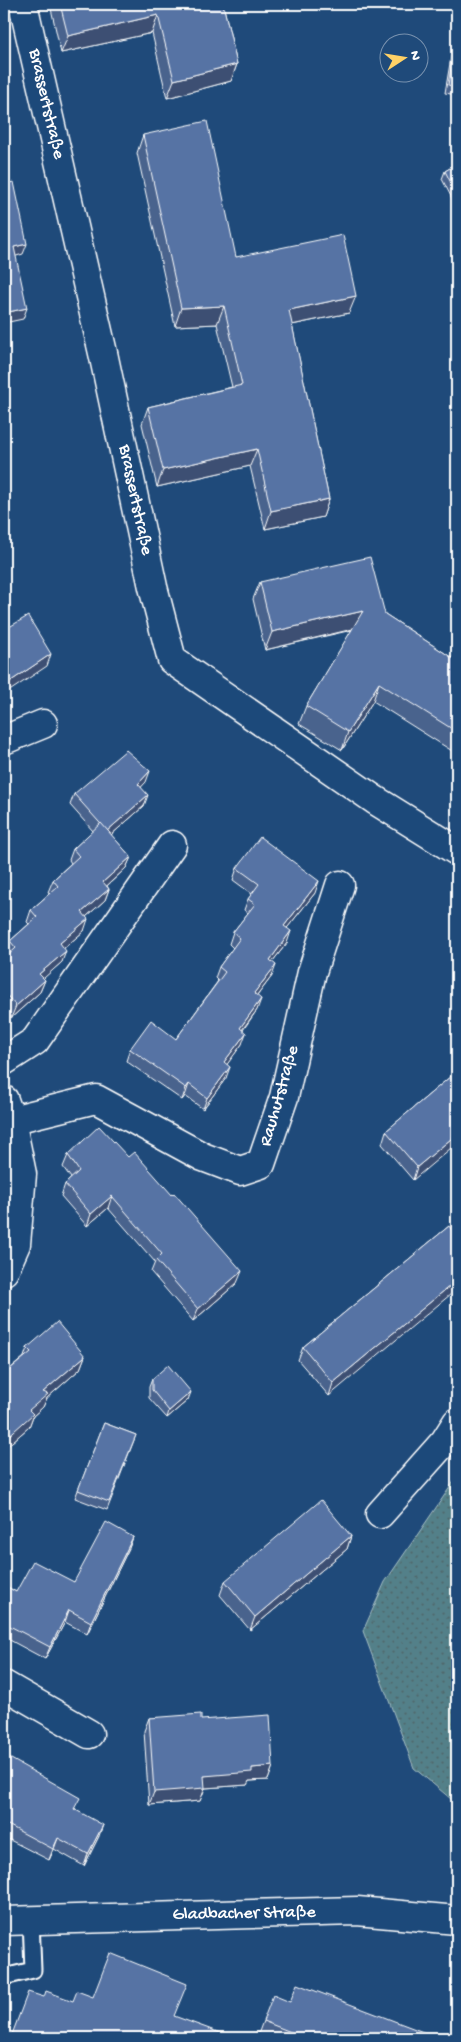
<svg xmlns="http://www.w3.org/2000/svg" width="461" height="2042" font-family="'Gochi Hand',sans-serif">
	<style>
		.park { fill: url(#park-dots); stroke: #a9c0c4 }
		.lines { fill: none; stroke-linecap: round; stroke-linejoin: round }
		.service-casing { stroke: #fff; stroke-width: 19 }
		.minor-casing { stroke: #fff; stroke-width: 31 }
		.secondary-casing { stroke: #fff; stroke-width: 31 }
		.service { stroke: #1f4a7a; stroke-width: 15 }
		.minor { stroke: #1f4a7a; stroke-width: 28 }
		.secondary { stroke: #1f4a7a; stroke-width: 28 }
		.wall { fill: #4a638d; stroke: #fff }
		.shaded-wall { fill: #3c5073; stroke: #fff }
		.building { fill: #5673a4; stroke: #fff }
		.labels { text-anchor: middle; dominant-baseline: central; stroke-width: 4; stroke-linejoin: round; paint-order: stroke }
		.street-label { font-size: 18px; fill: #fff; stroke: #1f4a7a }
	</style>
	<defs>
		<pattern id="park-dots" width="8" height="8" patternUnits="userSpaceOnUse" patternTransform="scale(1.25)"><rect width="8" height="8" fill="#538089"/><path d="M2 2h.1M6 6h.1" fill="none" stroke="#50666a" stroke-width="1.8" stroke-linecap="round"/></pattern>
	</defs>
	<rect width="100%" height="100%" fill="#1f4a7a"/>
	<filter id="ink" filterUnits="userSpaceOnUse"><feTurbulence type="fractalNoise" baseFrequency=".02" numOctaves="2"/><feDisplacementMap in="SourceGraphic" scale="10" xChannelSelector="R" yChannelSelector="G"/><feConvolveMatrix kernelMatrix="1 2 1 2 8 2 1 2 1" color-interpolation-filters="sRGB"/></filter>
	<g filter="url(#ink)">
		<polygon class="park" points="457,1477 457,1804 414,1768 363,1631 385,1582"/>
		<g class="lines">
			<defs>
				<polyline id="service" points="4,1977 33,1970 31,1920"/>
				<g id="minor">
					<polyline points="23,4 103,353 153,587 172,660 375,800 457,851"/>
					<polyline points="4,740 43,724"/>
					<polyline points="4,1061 35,1041 172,845"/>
					<polyline points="4,1100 11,1120 22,1174 16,1244 4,1271"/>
					<polyline points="11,1120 96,1099 203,1157 240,1171 261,1164 284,1097 312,972 340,885"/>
					<polyline points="380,1514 445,1441 457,1422"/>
					<polyline points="4,1685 89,1734"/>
				</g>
				<polyline id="secondary" points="4,1921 357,1911 457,1920"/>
			</defs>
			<use href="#service" class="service-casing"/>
			<use href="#minor" class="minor-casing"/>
			<use href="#secondary" class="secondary-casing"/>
			<use href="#service" class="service"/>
			<use href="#minor" class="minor"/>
			<use href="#secondary" class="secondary"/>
		</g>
		<g class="wall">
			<polygon points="50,4 223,4 237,64 231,81 167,98 152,33 61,53"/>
			<polygon points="457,32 457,95 445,93 454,39"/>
			<polygon points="143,135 236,257 349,313 292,325 329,499 323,517 265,529 250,466 157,487 142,424 148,407 232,387 217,324 175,326 137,153"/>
			<polygon points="457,164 457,208 442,179 445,171"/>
			<polygon points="260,582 385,614 457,661 457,754 373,701 342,750 299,724 306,706 352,630 265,650 253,599"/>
			<polygon points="146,782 141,787 144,806 111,835 131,857 126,868 107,886 109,889 105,900 86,917 84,931 64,948 62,962 43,978 45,980 40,992 11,1018 4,1009 4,959 8,955 6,952 10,941 29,924 27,922 31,910 50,893 48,892 53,880 71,863 69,860 73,849 93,831 70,805 74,794"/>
			<polygon points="237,868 315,893 287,928 287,943 272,962 272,976 257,996 257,1010 243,1030 242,1044 227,1064 226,1078 203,1109 185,1096 182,1100 126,1061 130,1049 176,1039 218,981 215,978 219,967 233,948 229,944 233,932 248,913 244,910 248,899 252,894 233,880"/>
			<polygon points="457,1071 413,1180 382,1144 386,1131"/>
			<polygon points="68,1155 237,1283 193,1321 151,1272 155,1262 108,1208 87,1226 61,1196 65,1184 71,1178 63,1167"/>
			<polygon points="449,1226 329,1396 298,1360 303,1347"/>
			<polygon points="27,1348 85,1356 80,1369 47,1398 43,1407 33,1416 29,1427 4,1449 4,1374 24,1357"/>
			<polygon points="152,1379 188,1400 167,1418 149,1398 149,1387"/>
			<polygon points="104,1423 136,1435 107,1510 75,1498"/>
			<polygon points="351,1536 347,1549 250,1630 220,1595 225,1581"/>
			<polygon points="133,1537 129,1548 87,1634 65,1622 45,1659 4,1637 4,1585 16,1592 74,1582"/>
			<polygon points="149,1718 201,1720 273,1766 268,1780 249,1781 247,1785 205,1788 200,1801 149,1805 144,1731"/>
			<polygon points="4,1755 76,1809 99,1836 84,1866 54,1849 49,1860 4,1837"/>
			<polygon points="290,2002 439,2038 261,2038 257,2037 263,2021"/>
		</g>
		<g class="shaded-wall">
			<polygon points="158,15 152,33 61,53 68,36"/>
			<polygon points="237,64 231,81 167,98 174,80"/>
			<polygon points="27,244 23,254 10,258 14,247"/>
			<polygon points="356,296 349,313 282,327 289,310"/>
			<polygon points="224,306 217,324 175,326 181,308"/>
			<polygon points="27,308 23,319 4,323 4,313"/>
			<polygon points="257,449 250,466 157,487 163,470"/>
			<polygon points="329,499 323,517 265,529 271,511"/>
			<polygon points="363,611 357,628 265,650 272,632"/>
			<polygon points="51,654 47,666 5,694 4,699 4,689 5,685"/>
			<polygon points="379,683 373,701 342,750 348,732"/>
			<polygon points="150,771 146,782 134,795 138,784"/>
			<polygon points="148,795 144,806 103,842 107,831"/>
			<polygon points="131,857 126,868 98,894 103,882"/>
			<polygon points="319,881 315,893 280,937 284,926"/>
			<polygon points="109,889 105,900 78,924 82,912"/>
			<polygon points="88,919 84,931 56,955 60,943"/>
			<polygon points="291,931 287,943 265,971 270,960"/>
			<polygon points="66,951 62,962 35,986 39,974"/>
			<polygon points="276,965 272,976 250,1005 254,993"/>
			<polygon points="45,980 40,992 11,1018 16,1006"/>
			<polygon points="261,999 257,1010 235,1039 240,1028"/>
			<polygon points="246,1033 242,1044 220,1074 224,1062"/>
			<polygon points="230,1067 226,1078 203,1109 207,1098"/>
			<polygon points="189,1084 185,1096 182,1100 186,1088"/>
			<polygon points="457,1134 457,1143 413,1180 417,1167"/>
			<polygon points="112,1196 108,1208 87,1226 91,1214"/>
			<polygon points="242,1271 237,1283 193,1321 198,1309"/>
			<polygon points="457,1280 457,1289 329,1396 333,1383"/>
			<polygon points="85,1356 80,1369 47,1398 43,1407 33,1416 29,1427 4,1449 4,1440 29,1410 43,1392"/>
			<polygon points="191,1392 188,1400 167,1418 169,1411"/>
			<polygon points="351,1536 347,1549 250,1630 255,1617"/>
			<polygon points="133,1537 129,1548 87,1634 91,1622"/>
			<polygon points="69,1610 65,1622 45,1659 50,1647"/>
			<polygon points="273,1766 268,1780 249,1781 247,1785 205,1788 200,1801 149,1805 154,1792 204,1776 252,1768"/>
			<polygon points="103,1825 99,1836 84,1866 88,1854"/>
			<polygon points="58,1838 54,1849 49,1860 53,1849"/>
		</g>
		<g class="building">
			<polygon points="60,4 223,4 237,64 174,80 158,15 68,36"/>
			<polygon points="457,32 457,87 448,85"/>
			<polygon points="207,121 236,257 343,235 356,296 289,310 329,499 271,511 257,449 163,470 148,407 242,385 224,306 181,308 143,135"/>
			<polygon points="457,164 457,195 445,171"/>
			<polygon points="14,182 27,244 14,247 27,308 4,313 4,184"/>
			<polygon points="370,557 385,614 457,661 457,732 379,683 348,732 306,706 363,611 272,632 260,582"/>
			<polygon points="28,616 51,654 5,685 7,689 4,691 4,630"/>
			<polygon points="126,750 150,771 138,784 148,795 107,831 74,794"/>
			<polygon points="101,823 131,857 103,882 109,889 82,912 88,919 60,943 66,951 39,974 45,980 16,1006 4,992 4,959 16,948 10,941 37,917 31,910 58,886 53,880 79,856 73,849"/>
			<polygon points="260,837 319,881 284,926 291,931 270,960 276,965 254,993 261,999 240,1028 246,1033 224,1062 230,1067 207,1098 189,1084 186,1088 130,1049 151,1020 176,1039 225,972 219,967 240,938 233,932 255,904 248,899 259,884 237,868"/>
			<polygon points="457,1071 457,1134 417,1167 386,1131"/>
			<polygon points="99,1126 128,1157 134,1152 172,1195 174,1193 242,1271 198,1309 156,1260 162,1254 112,1196 91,1214 65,1184 79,1171 68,1155"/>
			<polygon points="449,1226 457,1237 457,1280 333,1383 303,1347"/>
			<polygon points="57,1322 85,1356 43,1392 48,1394 29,1410 33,1414 4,1440 4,1374 31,1352 27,1348"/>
			<polygon points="168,1365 191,1392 169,1411 152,1390 152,1379"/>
			<polygon points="104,1423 136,1435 109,1502 78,1490"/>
			<polygon points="321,1500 351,1536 255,1617 225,1581"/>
			<polygon points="106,1522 133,1537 91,1622 69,1610 50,1647 4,1623 4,1585 16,1592 33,1561 74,1582"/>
			<polygon points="201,1714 201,1720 270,1715 273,1766 252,1768 252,1772 204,1776 205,1788 154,1792 149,1718"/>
			<polygon points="4,1755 80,1798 74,1809 103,1825 88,1854 58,1838 53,1849 4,1823"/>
			<polygon points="110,1953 187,1984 174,2016 234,2038 14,2038 11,2037 28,1992 44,1997 46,1991 73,2001 77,1991 93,1997"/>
			<polygon points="297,1984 439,2038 306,2038 263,2021 273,1995 290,2002"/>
			<polygon points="453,2035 457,2036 457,2038 451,2038"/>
		</g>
	</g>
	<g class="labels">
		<g class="street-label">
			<text transform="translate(46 104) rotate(77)">Brassertstraße</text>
			<text transform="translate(135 500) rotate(78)">Brassertstraße</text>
			<text transform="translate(280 1096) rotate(-74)">Rauhutstraße</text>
			<text transform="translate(244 1914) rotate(-1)">Gladbacher Straße</text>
		</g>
	</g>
	<rect width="461" height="2042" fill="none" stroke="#1f4a7a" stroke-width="20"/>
	<rect x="10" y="10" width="441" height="2022" fill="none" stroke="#fff" stroke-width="2" filter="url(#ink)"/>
	<g transform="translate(404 58) rotate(78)"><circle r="24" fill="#1f4a7a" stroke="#7992af"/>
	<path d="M0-4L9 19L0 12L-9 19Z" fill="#ffd166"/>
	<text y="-8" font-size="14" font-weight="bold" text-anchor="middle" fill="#ffffff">N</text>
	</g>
</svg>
